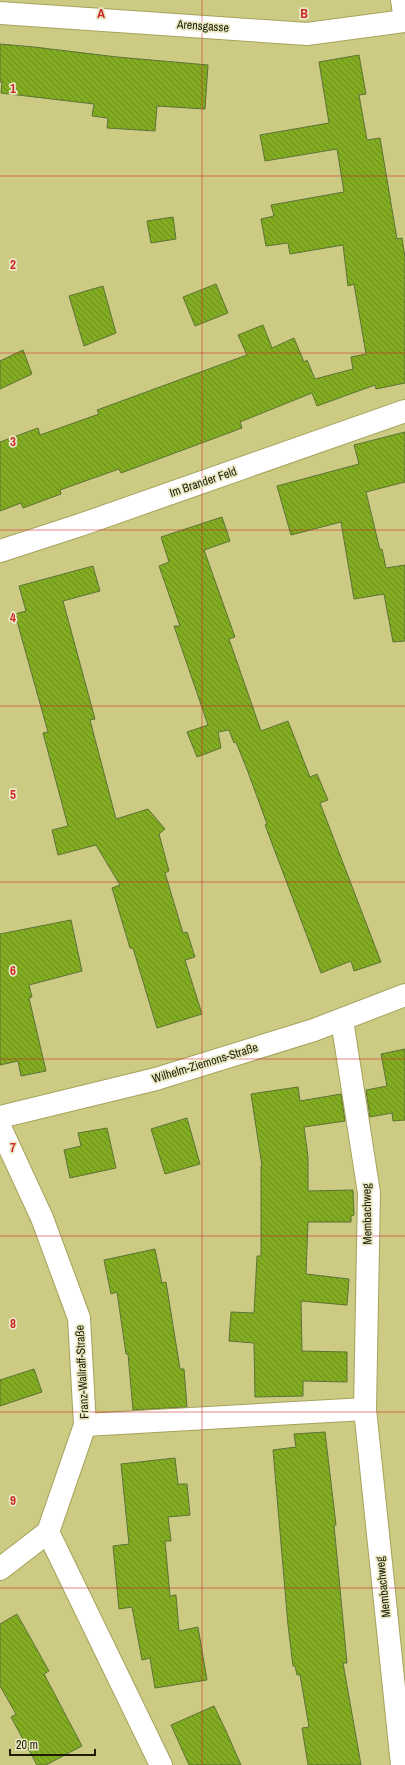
<svg xmlns="http://www.w3.org/2000/svg" width="405" height="1765" font-family="'Archivo Narrow',sans-serif">
	<style>
		.building { fill: url(#building-back-hatch); stroke: #5d7336 }
		.lines { fill: none; stroke-linecap: round; stroke-linejoin: round }
		.minor-casing { stroke: #a5a25c; stroke-width: 24 }
		.minor { stroke: #fff; stroke-width: 22 }
		.grid { fill: none; stroke: #cd2726; stroke-width: 1; stroke-opacity: 0.55 }
		.labels { text-anchor: middle; dominant-baseline: central; stroke-width: 3.5; stroke-linejoin: round; paint-order: stroke }
		.street-label { font-size: 12px; fill: #1d1b00; stroke: #eae9c6 }
		.grid-label { font-size: 13px; text-anchor: middle; font-weight: bold; fill: #cd2726; stroke: #eae9c6; stroke-width: 3.5; stroke-linejoin: round; paint-order: stroke }
	</style>
	<defs>
		<pattern id="building-back-hatch" width="6" height="6" patternUnits="userSpaceOnUse"><rect width="6" height="6" fill="#82ac22"/><path d="M-1 5l2 2M0 0l6 6M5-1l2 2" fill="none" stroke="#6a8b1b"/></pattern>
	</defs>
	<rect width="100%" height="100%" fill="#cdca83"/>
	<g class="building">
		<polygon points="0,44 34,47 117,57 208,65 205,109 157,106 155,131 107,128 108,118 92,116 94,104 1,93 2,82 0,82"/>
		<polygon points="359,55 366,94 359,95 367,140 380,138 397,239 402,238 405,258 405,383 376,389 375,385 317,406 312,393 240,422 242,428 121,473 119,469 60,490 61,494 23,508 21,503 0,511 0,442 38,428 40,435 99,414 97,410 247,355 238,335 263,325 272,348 294,338 304,362 307,360 315,379 353,369 351,357 366,354 354,284 348,286 343,245 290,254 288,243 266,246 261,219 274,216 271,205 344,192 337,149 265,161 260,135 329,123 319,62"/>
		<polygon points="173,217 176,239 151,243 147,221"/>
		<polygon points="216,284 228,313 195,326 183,297"/>
		<polygon points="103,286 116,333 84,346 69,296"/>
		<polygon points="23,350 32,374 0,389 0,361"/>
		<polygon points="405,432 405,482 366,492 380,550 382,549 386,568 405,565 405,641 393,642 384,594 354,599 341,522 291,535 277,486 359,464 354,445"/>
		<polygon points="222,517 230,541 204,550 235,637 229,639 261,731 288,721 310,777 317,774 328,800 320,803 381,962 354,971 351,961 321,973 265,825 267,824 248,772 236,742 234,743 229,730 218,732 221,748 197,757 187,732 208,725 174,626 180,626 159,566 169,562 161,537"/>
		<polygon points="93,566 100,591 63,601 95,719 90,720 116,819 148,809 165,829 159,834 169,871 165,873 183,933 187,932 195,957 185,960 202,1014 157,1028 133,948 130,948 112,888 120,885 96,845 58,855 52,830 68,826 43,733 48,732 15,614 26,611 19,586"/>
		<polygon points="71,920 82,971 29,985 32,997 29,998 46,1071 21,1076 18,1061 0,1065 0,934"/>
		<polygon points="405,1049 405,1120 393,1121 392,1113 370,1117 366,1090 387,1086 381,1054"/>
		<polygon points="298,1087 300,1101 341,1094 345,1121 304,1127 308,1157 308,1191 353,1190 354,1215 351,1216 351,1222 308,1222 306,1274 349,1279 347,1305 301,1301 302,1351 347,1352 347,1382 303,1381 303,1396 255,1397 254,1343 229,1341 231,1312 254,1313 257,1256 261,1256 261,1166 262,1166 251,1094"/>
		<polygon points="187,1118 200,1164 165,1174 151,1129"/>
		<polygon points="107,1128 116,1168 70,1178 64,1150 81,1146 78,1133"/>
		<polygon points="155,1249 162,1283 166,1282 180,1369 184,1369 187,1407 133,1410 128,1354 126,1354 117,1292 111,1294 104,1260"/>
		<polygon points="34,1369 42,1392 0,1406 0,1380"/>
		<polygon points="325,1432 336,1525 334,1525 347,1663 343,1663 361,1765 308,1765 302,1728 309,1727 300,1675 297,1675 295,1666 293,1666 288,1625 273,1450 296,1447 294,1434"/>
		<polygon points="175,1458 178,1484 187,1484 190,1515 168,1517 171,1541 165,1541 170,1596 176,1595 179,1631 198,1627 207,1680 155,1688 150,1658 142,1660 132,1607 119,1609 113,1546 129,1544 121,1464"/>
		<polygon points="17,1614 49,1671 44,1674 82,1746 46,1765 37,1765 11,1717 16,1714 0,1686 0,1624"/>
		<polygon points="214,1706 226,1731 241,1765 189,1765 171,1725"/>
	</g>
	<g class="lines">
		<defs>
			<g id="minor">
				<polyline points="402,0 405,21"/>
				<polyline points="0,13 307,34 405,21"/>
				<polyline points="0,551 80,525 405,411"/>
				<polyline points="342,1020 369,1193 365,1409 402,1765"/>
				<polyline points="0,1117 156,1079 314,1030 405,995"/>
				<polyline points="0,1127 42,1218 79,1318 85,1425 48,1532 0,1569"/>
				<polyline points="85,1425 365,1409"/>
				<polyline points="48,1532 161,1765"/>
			</g>
		</defs>
		<use href="#minor" class="minor-casing"/>
		<use href="#minor" class="minor"/>
	</g>
	<path class="grid" d="M202 0V1765M0 176H405M0 353H405M0 530H405M0 706H405M0 882H405M0 1059H405M0 1236H405M0 1412H405M0 1588H405"/>
	<g class="labels">
		<g class="street-label">
			<text transform="translate(203 26) rotate(4)">Arensgasse</text>
			<text transform="translate(203 482) rotate(-19)">Im Brander Feld</text>
			<text transform="translate(205 1063) rotate(-17)">Wilhelm-Ziemons-Straße</text>
			<text transform="translate(367 1214) rotate(-91)">Membachweg</text>
			<text transform="translate(82 1372) rotate(-93)">Franz-Wallraff-Straße</text>
			<text transform="translate(383 1587) rotate(-96)">Membachweg</text>
		</g>
	</g>
	<g class="grid-label">
		<text x="101" y="18">A</text>
		<text x="304" y="18">B</text>
		<text x="13" y="93">1</text>
		<text x="13" y="269">2</text>
		<text x="13" y="446">3</text>
		<text x="13" y="622">4</text>
		<text x="13" y="799">5</text>
		<text x="13" y="975">6</text>
		<text x="13" y="1152">7</text>
		<text x="13" y="1328">8</text>
		<text x="13" y="1505">9</text>
	</g>
	<path d="M10 1749v6h85v-6" fill="none" stroke="#1d1b00" stroke-width="2"/>
	<text x="16" y="1749" font-size="12" fill="#1d1b00" stroke="#eae9c6" stroke-width="3" paint-order="stroke">20 m</text>
</svg>
